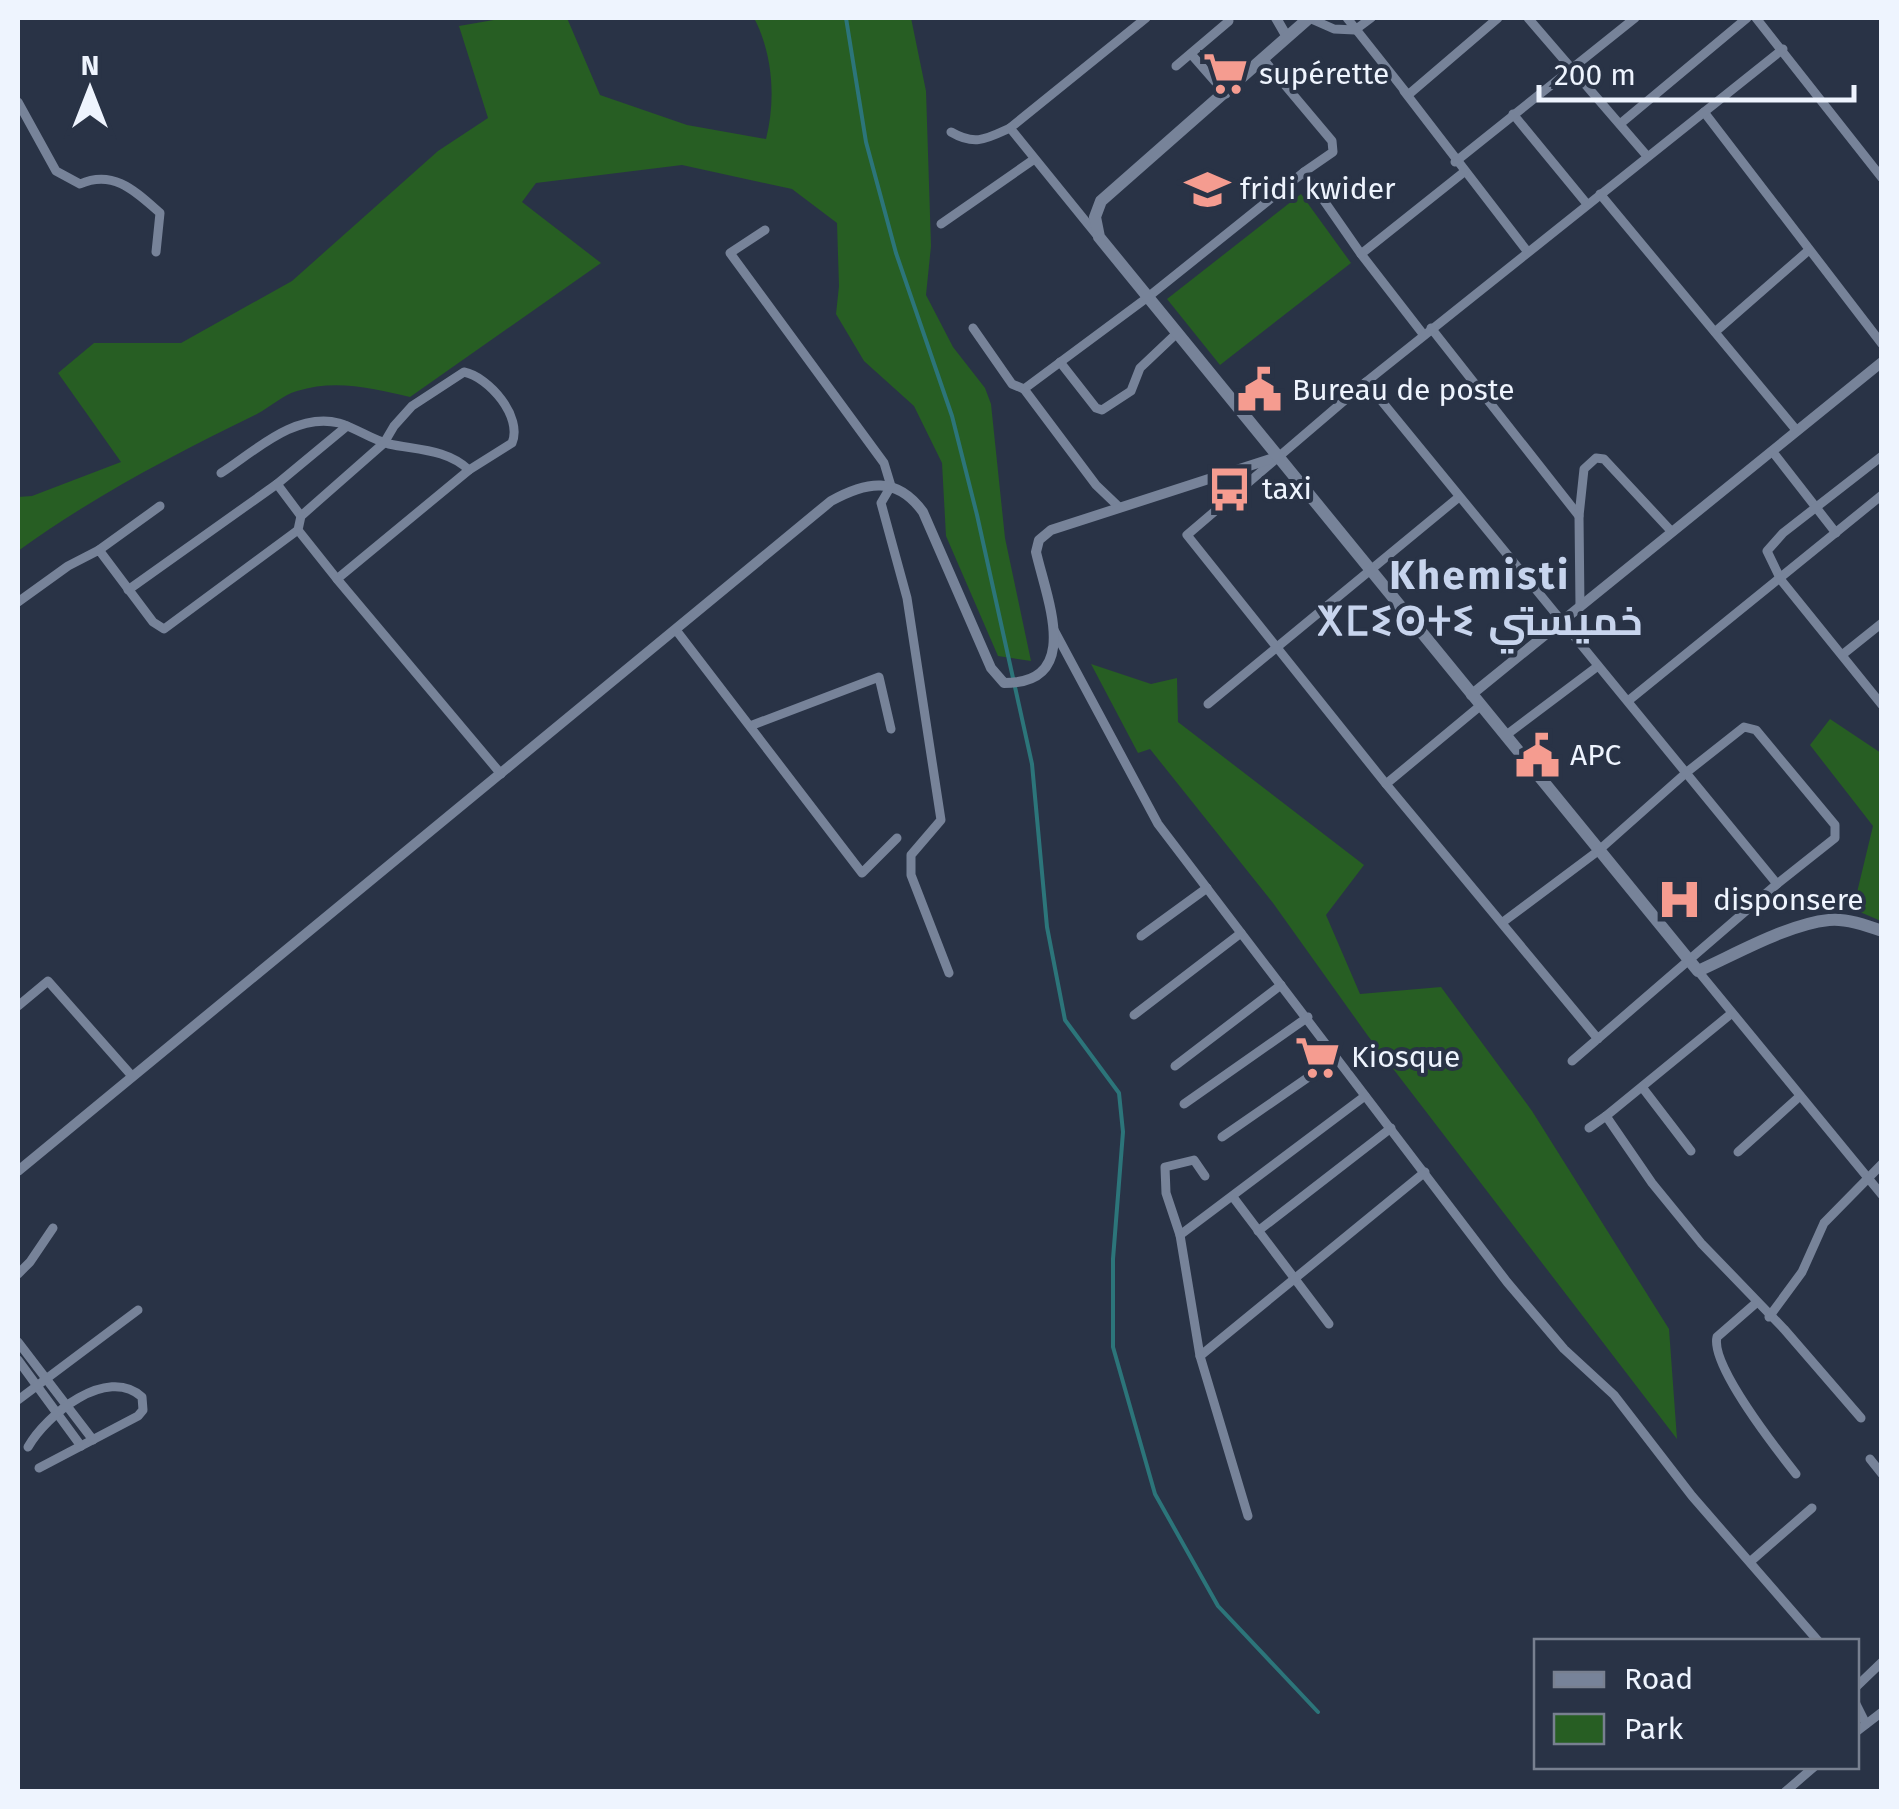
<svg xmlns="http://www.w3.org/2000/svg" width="1899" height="1809" font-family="'Fira Sans',Cairo,'Noto Sans Tifinagh',sans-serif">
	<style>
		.green { fill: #275e23 }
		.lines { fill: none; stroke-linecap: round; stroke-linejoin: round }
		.stream { stroke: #2c757a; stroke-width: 4 }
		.minor { stroke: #778399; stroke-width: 9 }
		.tertiary { stroke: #778399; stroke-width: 10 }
		.secondary { stroke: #778399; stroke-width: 12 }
		.labels { text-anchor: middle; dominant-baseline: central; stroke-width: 8; stroke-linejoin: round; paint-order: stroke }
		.poi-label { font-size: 30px; fill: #eef4fe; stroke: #293346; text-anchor: start }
		.district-label { font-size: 40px; font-weight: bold; letter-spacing: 2.5px; fill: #c7d4ed; stroke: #293346 }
	</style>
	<rect width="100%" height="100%" fill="#293346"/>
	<g class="green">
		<path d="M505 18H567L600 95 687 125 766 139C776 100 773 54 754 18H911L926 91 931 246 926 295 953 347 985 388 991 404 1005 538 1031 661 998 656 946 536 942 463 914 406 864 361 836 314 839 286 837 223 792 189 682 165 536 183 522 202 601 263 410 397C372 388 335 379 297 391 283 395 270 407 257 414 173 455 94 496 18 551V497L32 496 121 462 58 373 94 343H181L292 281 438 151 488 118 459 26Z"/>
		<polygon points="1301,194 1351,263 1220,365 1167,299"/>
		<polygon points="1091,664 1151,684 1177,678 1178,722 1364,865 1326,915 1360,994 1441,987 1532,1111 1669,1329 1677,1439 1368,1036 1273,903 1150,749 1138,753"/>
		<polygon points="1830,719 1881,753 1881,921 1853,909 1873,826 1810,745"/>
	</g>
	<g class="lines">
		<polyline class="stream" points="846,18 866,142 896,253 952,416 977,515 1032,764 1047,927 1065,1020 1119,1093 1123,1132 1113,1259 1113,1347 1155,1494 1218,1606 1318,1712"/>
		<g class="minor">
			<polyline points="1309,18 1334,29 1355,30 1371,18"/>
			<polyline points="1347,18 1408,95 1498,18"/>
			<polyline points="1528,18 1647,156"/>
			<polyline points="1756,18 1882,178"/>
			<polyline points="1191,54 1226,94"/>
			<polyline points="1264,60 1332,141 1333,152 1304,172 1361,254 1423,334"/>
			<polyline points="1176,66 1229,21"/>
			<polyline points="1404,91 1527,251"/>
			<path d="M18 102 56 171 80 184C114 169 136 192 160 213L156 252"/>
			<polyline points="1704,112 1882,344"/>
			<polyline points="1513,114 1587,204"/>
			<polyline points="1620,124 1747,18"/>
			<polyline points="1010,128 1096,234"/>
			<path d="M951 132C975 146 986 139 1010 128L1146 18"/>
			<polyline points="1455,162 1635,18"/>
			<polyline points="1600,194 1797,431"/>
			<polyline points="941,224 1033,160"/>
			<polyline points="765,230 730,253 884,463 891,486 881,503 907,598 941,820 911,855 911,875 949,973"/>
			<polyline points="1361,254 1464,172"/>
			<polyline points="973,328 1012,384 1024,389"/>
			<polyline points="1431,328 1579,516"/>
			<polyline points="1715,332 1809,250"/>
			<polyline points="1060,362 1096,408 1102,410 1131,391 1140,368 1177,333"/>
			<polyline points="1366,382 1783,49"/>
			<polyline points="1772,451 1836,533"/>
			<polyline points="1882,456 1783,533 1767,551 1781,580 1882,705"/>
			<path d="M221 473C255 451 295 412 339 423 356 428 372 440 389 444 417 450 447 449 469 470L337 579 501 774"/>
			<polyline points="1119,507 1096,485 1024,389 1148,297 1304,172"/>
			<polyline points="301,516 277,484 347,426"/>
			<polyline points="99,550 160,506"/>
			<path d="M337 579 298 530 301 516 384 443 394 426 412 406 464 372C489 377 523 417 512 443L469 470"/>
			<polyline points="128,590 277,484"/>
			<polyline points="18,602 68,566 99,550 153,622 164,629 298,530"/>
			<polyline points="1580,607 1579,516 1584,469 1596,458 1604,459 1672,532"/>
			<polyline points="676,630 862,873 897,838"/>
			<polyline points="1054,630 1158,824 1507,1282 1564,1349 1614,1395 1692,1496 1819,1642"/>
			<polyline points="1842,655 1882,623"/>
			<polyline points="1628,701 1882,495"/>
			<polyline points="1208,704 1459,497"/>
			<polyline points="750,726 879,677 891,729"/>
			<polyline points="1505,736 1598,666"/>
			<polyline points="1386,784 1480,706"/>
			<polyline points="1503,922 1598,851 1687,772 1744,727 1756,730 1835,825 1835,838 1777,884"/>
			<polyline points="1141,936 1207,888"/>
			<polyline points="1698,971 1882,1195"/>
			<polyline points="18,1006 48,981 132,1076"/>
			<polyline points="1732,1013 1606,1116 1652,1183 1701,1243 1784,1329 1861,1418"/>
			<polyline points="1134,1015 1241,933"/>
			<polyline points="1572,1061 1777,884 1366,382 1187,535 1386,784 1598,1039"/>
			<polyline points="1175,1066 1281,985"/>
			<polyline points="1642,1087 1691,1151"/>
			<polyline points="1184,1104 1308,1017"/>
			<polyline points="1589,1128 1606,1116"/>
			<polyline points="1222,1137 1336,1058"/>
			<polyline points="1738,1152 1800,1096"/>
			<polyline points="1205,1176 1194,1160 1165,1167 1166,1193 1180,1235 1200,1356 1248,1516"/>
			<polyline points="1233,1197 1329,1324"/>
			<polyline points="1258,1231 1391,1128"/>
			<polyline points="1180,1235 1365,1096"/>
			<polyline points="18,1274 30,1262 53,1228"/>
			<path d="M1756 1303 1717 1337C1710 1365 1777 1450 1796 1474"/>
			<polyline points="1769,1317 1802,1272 1824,1223 1882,1164"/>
			<polyline points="18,1342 93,1440"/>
			<polyline points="1200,1356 1425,1172"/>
			<polyline points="18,1360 81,1446"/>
			<polyline points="18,1400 138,1310"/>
			<path d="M28 1447C46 1415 107 1365 142 1397L143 1410 138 1416 39 1468"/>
			<polyline points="1870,1459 1882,1474"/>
			<polyline points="1751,1561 1812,1508"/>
			<polyline points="1856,1687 1882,1662"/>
			<polyline points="1856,1704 1866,1724"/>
			<polyline points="1856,1732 1882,1712"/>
			<polyline points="1785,1792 1815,1766"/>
		</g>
		<g class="tertiary">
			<polyline points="1276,18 1287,37"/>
			<polyline points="1471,695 1882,362"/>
			<path d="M18 1171 831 501C867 481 897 476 923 512L991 668 1004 683C1083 683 1047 600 1036 552L1039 540 1051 530 1277 457"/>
		</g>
		<path class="secondary" d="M1309 18 1101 201 1095 217 1099 237 1698 971C1736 954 1788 924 1829 920 1846 918 1866 925 1882 931"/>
	</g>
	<defs>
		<symbol id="supermarket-bare" viewBox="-9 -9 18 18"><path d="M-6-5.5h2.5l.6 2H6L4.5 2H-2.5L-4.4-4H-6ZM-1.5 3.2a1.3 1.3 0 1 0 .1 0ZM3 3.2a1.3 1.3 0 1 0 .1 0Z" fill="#f59c90" stroke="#293346" stroke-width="2.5" paint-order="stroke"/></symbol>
		<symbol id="school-bare" viewBox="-9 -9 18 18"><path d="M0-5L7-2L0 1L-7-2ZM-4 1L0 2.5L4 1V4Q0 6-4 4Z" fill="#f59c90" stroke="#293346" stroke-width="2.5" paint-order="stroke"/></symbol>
		<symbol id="civic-bare" viewBox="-9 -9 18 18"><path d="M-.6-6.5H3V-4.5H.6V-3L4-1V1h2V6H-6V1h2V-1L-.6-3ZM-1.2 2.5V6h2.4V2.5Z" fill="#f59c90" stroke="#293346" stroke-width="2.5" paint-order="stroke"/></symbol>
		<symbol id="bus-bare" viewBox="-9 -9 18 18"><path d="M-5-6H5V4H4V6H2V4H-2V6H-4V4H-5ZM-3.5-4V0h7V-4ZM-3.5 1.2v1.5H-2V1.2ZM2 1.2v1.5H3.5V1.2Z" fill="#f59c90" stroke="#293346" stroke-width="2.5" paint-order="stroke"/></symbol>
		<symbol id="hospital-bare" viewBox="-9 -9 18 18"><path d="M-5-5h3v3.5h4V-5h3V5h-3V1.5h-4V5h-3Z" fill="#f59c90" stroke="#293346" stroke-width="2.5" paint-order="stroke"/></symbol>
	</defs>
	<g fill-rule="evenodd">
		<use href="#supermarket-bare" x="1194" y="42" width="63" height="63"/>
		<use href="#school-bare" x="1176" y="158" width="63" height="63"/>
		<use href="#civic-bare" x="1228" y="358" width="63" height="63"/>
		<use href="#bus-bare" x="1198" y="458" width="63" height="63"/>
		<use href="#civic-bare" x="1506" y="724" width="63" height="63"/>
		<use href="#hospital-bare" x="1648" y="868" width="63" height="63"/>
		<use href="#supermarket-bare" x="1286" y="1026" width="63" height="63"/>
	</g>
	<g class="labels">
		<g class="poi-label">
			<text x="1259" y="74">supérette</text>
			<text x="1240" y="189">fridi kwider</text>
			<text x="1292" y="390">Bureau de poste</text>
			<text x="1262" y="489">taxi</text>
			<text x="1570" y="755">APC</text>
			<text x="1713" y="900">disponsere</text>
			<text x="1351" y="1057">Kiosque</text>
		</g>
		<g class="district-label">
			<text x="1480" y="576">Khemisti<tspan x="1480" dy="46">ⵅⵎⵉⵙⵜⵉ خميستي</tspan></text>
		</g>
	</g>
	<rect width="1899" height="1809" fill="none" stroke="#eef4fe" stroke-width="40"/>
	<rect x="1534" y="1639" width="325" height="130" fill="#293346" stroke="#788090" stroke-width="2.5"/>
	<rect x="1554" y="1672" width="50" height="15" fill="#778399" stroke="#788090" stroke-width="2.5"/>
	<text x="1624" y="1689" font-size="30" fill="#eef4fe">Road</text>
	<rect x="1554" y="1714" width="50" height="30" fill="#275e23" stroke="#788090" stroke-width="2.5"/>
	<text x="1624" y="1739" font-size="30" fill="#eef4fe">Park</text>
	<g transform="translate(90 90)" stroke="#293346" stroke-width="8" paint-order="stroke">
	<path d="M0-8L18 38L0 25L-18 38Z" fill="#eef4fe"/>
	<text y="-15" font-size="28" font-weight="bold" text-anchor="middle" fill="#eef4fe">N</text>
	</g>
	<path d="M1539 85v15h315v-15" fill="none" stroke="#eef4fe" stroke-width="5"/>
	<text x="1554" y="85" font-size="30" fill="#eef4fe" stroke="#293346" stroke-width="8" paint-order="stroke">200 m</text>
</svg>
